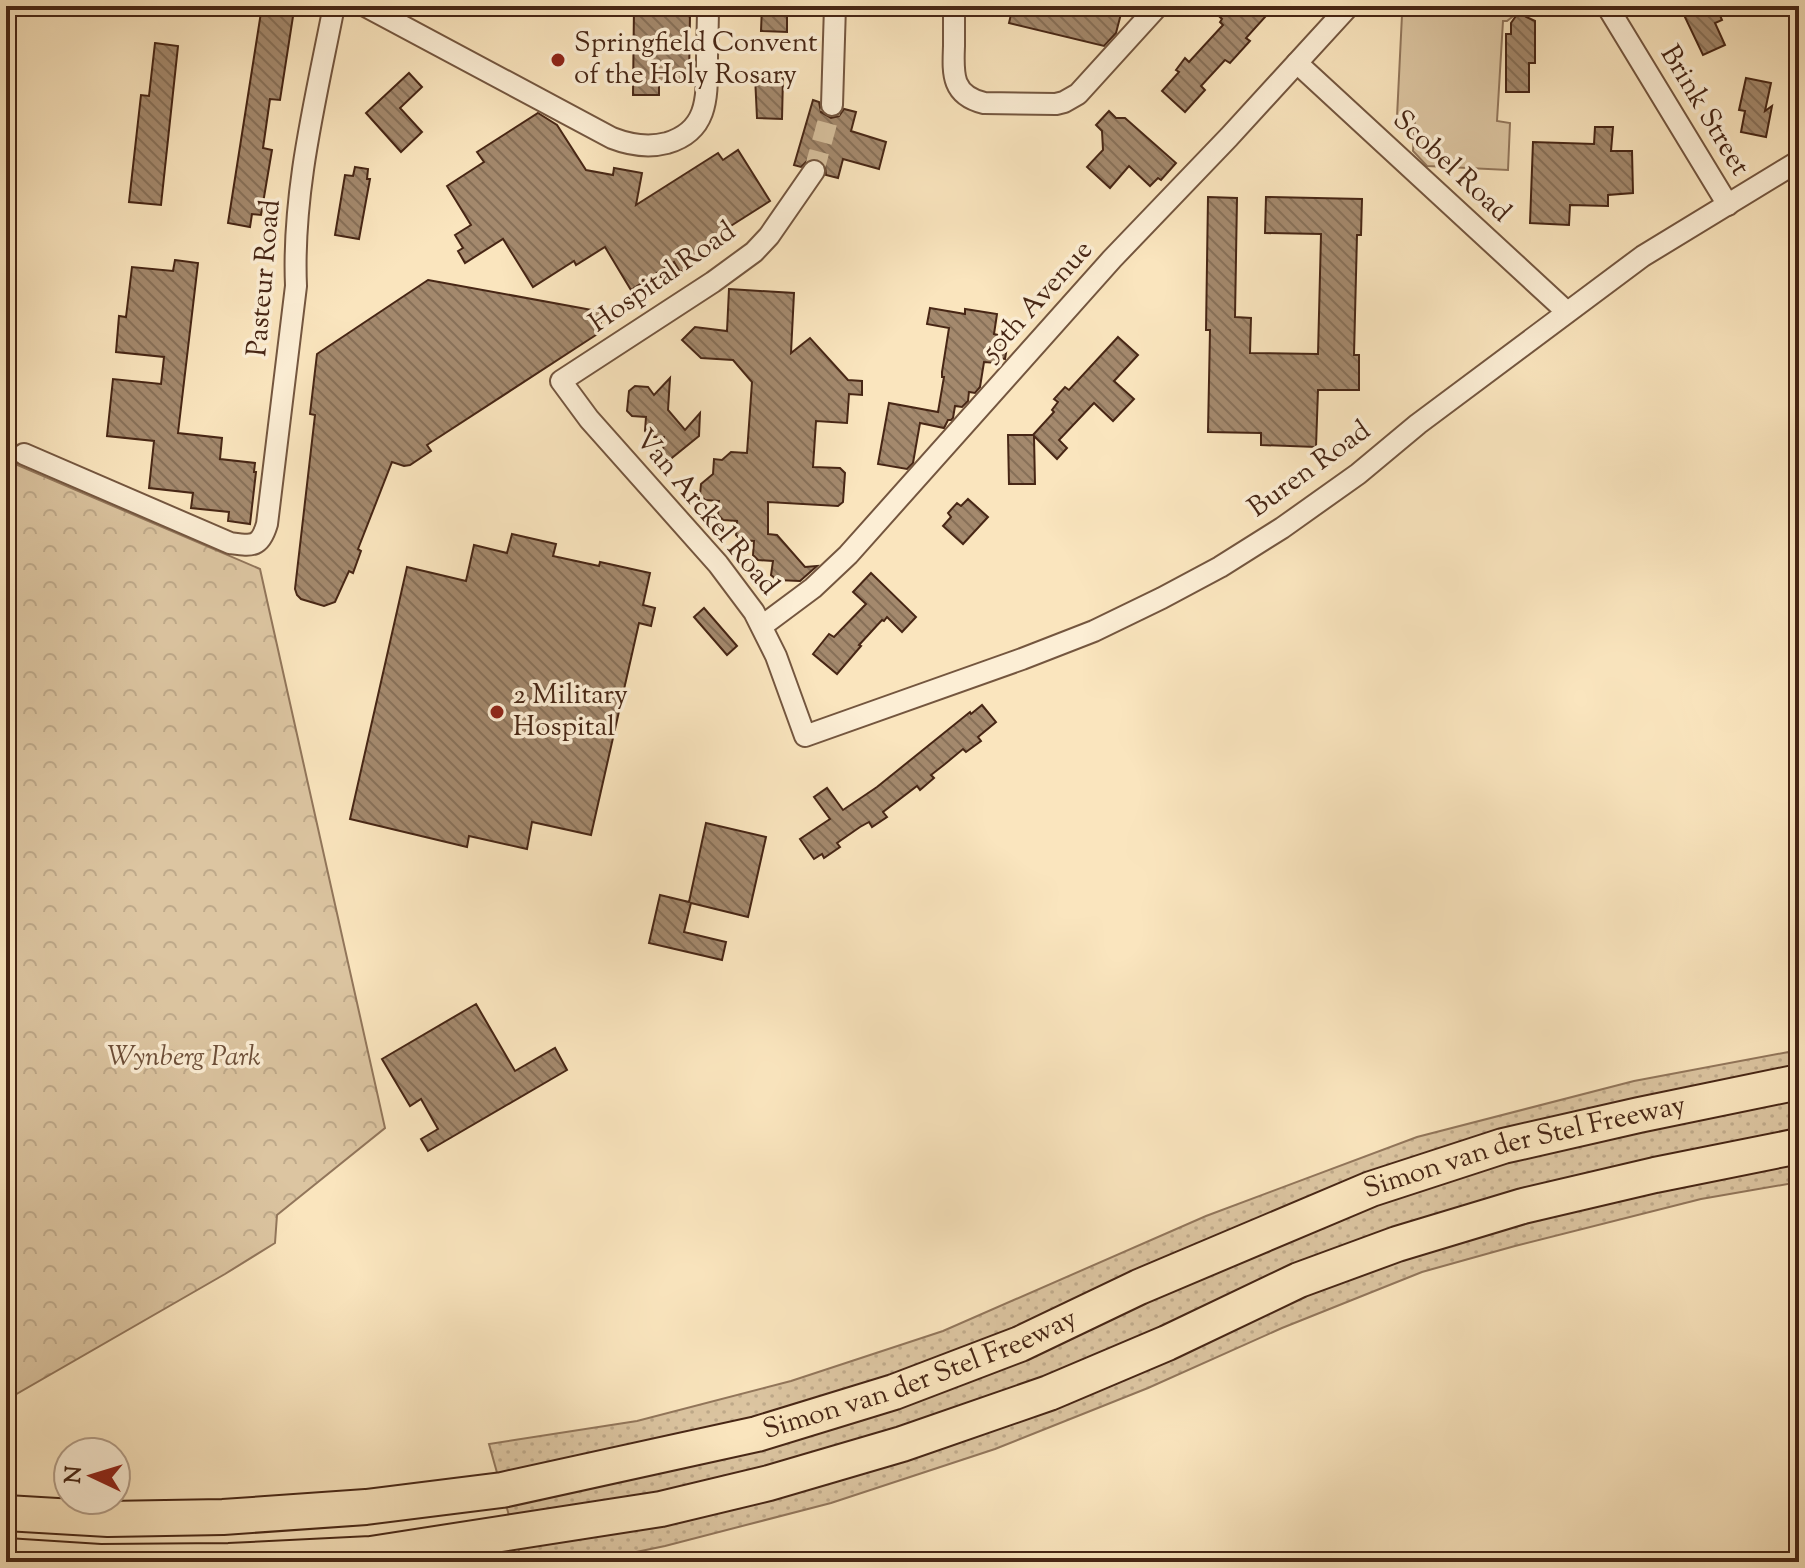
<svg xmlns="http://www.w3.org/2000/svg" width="1805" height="1568" font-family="'Sorts Mill Goudy',serif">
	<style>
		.grass { fill: url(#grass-dots); stroke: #92765b; stroke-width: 2 }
		.park { fill: url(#park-crowns); stroke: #92765b; stroke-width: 2 }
		.pitch { fill: #dcc5a1; stroke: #92765b; stroke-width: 2 }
		.building { fill: url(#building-back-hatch); stroke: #472615; stroke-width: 2 }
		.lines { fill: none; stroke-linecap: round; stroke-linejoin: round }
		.street-tunnel { stroke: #d6bf9c; stroke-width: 20; stroke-dasharray: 20 10; stroke-linecap: butt }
		.street-casing { stroke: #74563f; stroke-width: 24 }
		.highway-casing { stroke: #472615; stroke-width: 38 }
		.street { stroke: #fceed5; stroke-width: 20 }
		.highway { stroke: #fae5be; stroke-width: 34 }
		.poi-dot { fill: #8f2418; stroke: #fceed5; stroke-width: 3 }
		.labels { text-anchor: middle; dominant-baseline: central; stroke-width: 7; stroke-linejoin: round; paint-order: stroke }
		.poi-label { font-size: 28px; fill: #472615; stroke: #fceed5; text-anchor: start }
		.street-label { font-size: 28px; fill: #472615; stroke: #fceed5 }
		.park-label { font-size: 28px; font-style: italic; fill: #6c4e38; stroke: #fceed5 }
	</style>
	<defs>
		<pattern id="grass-dots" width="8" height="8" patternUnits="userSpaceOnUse" patternTransform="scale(2)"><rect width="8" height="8" fill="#dcc5a1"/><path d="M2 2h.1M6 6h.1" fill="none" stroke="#bea98a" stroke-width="1.8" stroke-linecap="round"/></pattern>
		<pattern id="park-crowns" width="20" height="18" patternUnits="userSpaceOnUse" patternTransform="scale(2)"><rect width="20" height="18" fill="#dcc5a1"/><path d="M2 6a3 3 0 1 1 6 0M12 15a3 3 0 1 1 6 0" fill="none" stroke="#bea98a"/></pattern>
		<pattern id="building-back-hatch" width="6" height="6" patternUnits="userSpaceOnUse" patternTransform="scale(2)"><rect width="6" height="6" fill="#a4896d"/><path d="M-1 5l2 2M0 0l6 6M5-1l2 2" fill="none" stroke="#877058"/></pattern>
	</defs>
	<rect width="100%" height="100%" fill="#fae5be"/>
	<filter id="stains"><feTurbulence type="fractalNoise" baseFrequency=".0025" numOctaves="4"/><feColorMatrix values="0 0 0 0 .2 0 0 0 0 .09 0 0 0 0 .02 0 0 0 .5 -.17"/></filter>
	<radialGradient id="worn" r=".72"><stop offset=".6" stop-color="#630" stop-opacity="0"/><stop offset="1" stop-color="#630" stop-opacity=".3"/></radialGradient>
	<polygon class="grass" points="1799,1050 1799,1182 1701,1199 1515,1246 1422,1272 1282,1328 1148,1388 995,1449 831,1503 665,1546 588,1562 522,1562 489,1444 637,1421 791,1381 943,1331 1206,1216 1417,1137 1634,1081"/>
	<polygon class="park" points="6,460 260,569 385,1128 277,1215 275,1243 225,1274 6,1400"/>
	<polygon class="pitch" points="1420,6 1517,6 1516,14 1507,21 1503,21 1497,121 1510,123 1508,170 1427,166 1413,151 1415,118 1397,117 1402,15 1419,16"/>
	<g class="building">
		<polygon points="262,6 285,6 285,8 294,10 280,100 270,99 263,148 272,150 261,215 252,214 250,227 228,223"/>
		<polygon points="634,6 660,6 660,12 690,13 689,83 659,83 659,95 633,95"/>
		<polygon points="762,6 787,6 787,32 761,31"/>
		<polygon points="1013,6 1123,6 1116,33 1104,46 1009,23"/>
		<polygon points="1208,6 1275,6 1246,38 1250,41 1230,63 1225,60 1201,86 1205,90 1185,112 1162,91 1179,72 1176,70 1185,58 1189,62 1223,25 1220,22 1222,19"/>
		<polygon points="1697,6 1716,6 1722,20 1715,23 1725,45 1703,55 1683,13"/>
		<polygon points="1518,13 1535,21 1535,63 1529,63 1529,92 1506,92 1506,34 1511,34 1511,23"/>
		<polygon points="155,43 178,46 161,205 129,202 141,95 149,96"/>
		<polygon points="409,73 422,87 400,108 422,132 401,152 366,113"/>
		<polygon points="755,76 783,77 782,119 757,118"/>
		<polygon points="1746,78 1771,83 1765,111 1772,106 1766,137 1741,132 1745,111 1739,110"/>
		<polygon points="813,100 819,102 821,112 831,118 839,116 844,109 856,112 851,131 886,142 879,169 843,159 838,178 826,175 825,165 816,158 808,160 801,167 794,165"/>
		<polygon points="1109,111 1116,118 1125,118 1176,163 1161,180 1158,178 1150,186 1129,166 1110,188 1087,167 1103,150 1102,131 1096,125"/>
		<polygon points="538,113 557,125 586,170 613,175 614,168 642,173 636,205 718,153 723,160 738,150 770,201 696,248 702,258 680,272 674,262 631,290 605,247 576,265 574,261 533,287 503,239 465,263 458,251 463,248 455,235 471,225 447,186 484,162 477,152"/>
		<polygon points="1595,127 1613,127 1611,151 1632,151 1633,193 1608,195 1608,206 1570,205 1569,225 1530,223 1533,142 1594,144"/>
		<polygon points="355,167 368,169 367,179 370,179 359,239 335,235 345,175 353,176"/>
		<polygon points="1208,197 1237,198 1235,317 1251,318 1250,353 1318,354 1321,234 1265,233 1266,197 1362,199 1361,235 1357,235 1354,355 1359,355 1359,390 1318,390 1316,447 1261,445 1261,433 1208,432 1210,330 1206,330"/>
		<polygon points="175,260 198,263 178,433 222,438 220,459 255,463 254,472 256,472 250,524 228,521 229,512 191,508 193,493 149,488 154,441 107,436 113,379 161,384 164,357 116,352 119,316 126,317 132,267 173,271"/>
		<polygon points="428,280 603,312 599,333 427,445 431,451 410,465 404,466 392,462 358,549 361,551 353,573 349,571 335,602 324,606 301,599 297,595 295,589 315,415 310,414 317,354"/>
		<polygon points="729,289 794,293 791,353 810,338 848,380 862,381 862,395 849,394 847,423 816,421 813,467 840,468 845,473 843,502 838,506 768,502 768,534 777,535 805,567 817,566 800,581 777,580 771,575 773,561 758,560 753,555 754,541 741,540 736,535 737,521 723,520 718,515 719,501 705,500 700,495 701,484 713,474 714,459 722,460 731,452 747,453 752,382 733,360 701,358 682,340 695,327 727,331"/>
		<polygon points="930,308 965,314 965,309 997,314 994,334 998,335 997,339 1008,341 1005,359 997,357 996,363 984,362 980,387 975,393 969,392 968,401 962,407 955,406 953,418 951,420 948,420 944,428 920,423 913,463 907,469 878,464 889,403 938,412 944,377 942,377 942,372 949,328 927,324"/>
		<polygon points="1118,337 1138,355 1114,381 1134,399 1113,421 1094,403 1059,440 1067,448 1057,459 1034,436 1035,484 1009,484 1008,435 1033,435 1054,412 1052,410 1058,402 1054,399 1065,387 1069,390"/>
		<polygon points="670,378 668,410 685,430 700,413 699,436 668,461 663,455 665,453 663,451 664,437 650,437 645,431 646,417 632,416 627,411 629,391 635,386 648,387 654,395"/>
		<polygon points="968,499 988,517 963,544 943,526 951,517 948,513 957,503 961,506"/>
		<polygon points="512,534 556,544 553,556 599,566 600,562 650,573 643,605 655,608 651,626 639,623 591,835 532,822 527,849 469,836 467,847 350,819 407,567 466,581 474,545 507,553"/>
		<polygon points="871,573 916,617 902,632 887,617 884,621 882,620 859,645 861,646 837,674 813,654 829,634 834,637 866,604 853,592"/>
		<polygon points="704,608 737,646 727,655 694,617"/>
		<polygon points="982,705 996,722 978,737 981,741 966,752 963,749 945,764 931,775 934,778 920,790 917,786 883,812 887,817 872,827 869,822 860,827 837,843 840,847 824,858 822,854 814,859 800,839 830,819 814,797 827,788 843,810 877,787 970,712 971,714"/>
		<polygon points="706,823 766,837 748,917 691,903 684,932 726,942 722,960 649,943 660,895 689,902"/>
		<polygon points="476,1004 515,1071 555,1048 567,1070 428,1151 421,1139 438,1129 421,1099 410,1106 382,1059"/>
	</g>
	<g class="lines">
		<polyline class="street-tunnel" points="814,171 832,105"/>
		<defs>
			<g id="street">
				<path d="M365 6 612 138C630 145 648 148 667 143 708 131 707 98 707 62 707 43 708 25 708 6"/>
				<path d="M954 6C954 19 954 33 954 46 953 73 951 95 984 103L1056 104 1064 102 1078 94 1158 6"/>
				<polyline points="1607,6 1728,205"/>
				<polyline points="1297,63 1567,312"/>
				<polyline points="832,105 835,6"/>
				<polyline points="814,171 769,236 754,252 713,282 561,381 589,419 718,564 754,612 776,656 805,736 1022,659 1094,631 1162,598 1220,567 1282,528 1358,474 1418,424 1643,256 1799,161"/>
				<path d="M24 454 230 543C252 546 260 548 267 524L296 286C292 192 316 98 334 6"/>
				<polyline points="762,626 813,588 848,555 1112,259 1229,137 1349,6"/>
			</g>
			<g id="highway">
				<path id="s1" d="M6 1513 108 1519 223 1517 366 1507 502 1490 757 1434 894 1392 1020 1344 1139 1287 1371 1189 1503 1146 1639 1115 1799 1082"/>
				<polyline points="6,1556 100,1562 229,1561 371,1554 661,1509 769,1483 902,1444 1049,1393 1167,1343 1299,1280 1397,1244 1523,1206 1655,1175 1799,1146"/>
			</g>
		</defs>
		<use href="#street" class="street-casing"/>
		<use href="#highway" class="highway-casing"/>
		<use href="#street" class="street"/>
		<use href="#highway" class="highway"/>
	</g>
	<g class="poi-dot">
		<circle cx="558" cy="60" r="8"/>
		<circle cx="497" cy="712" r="8"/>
	</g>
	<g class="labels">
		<g class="poi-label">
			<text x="574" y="44">Springfield Convent<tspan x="574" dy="32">of the Holy Rosary</tspan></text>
			<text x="513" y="696">2 Military<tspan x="513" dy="32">Hospital</tspan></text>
		</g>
		<g class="street-label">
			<text transform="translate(1704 111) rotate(59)">Brink Street</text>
			<text transform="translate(1451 167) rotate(43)">Scobel Road</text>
			<text transform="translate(265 278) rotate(-85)">Pasteur Road</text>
			<text transform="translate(663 278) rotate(-35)">Hospital Road</text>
			<text transform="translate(1038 301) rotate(-48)">50th Avenue</text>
			<text transform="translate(1310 470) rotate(-36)">Buren Road</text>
			<text transform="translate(706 513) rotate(50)">Van Arckel Road</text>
			<text stroke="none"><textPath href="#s1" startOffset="1580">Simon van der Stel Freeway</textPath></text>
			<text stroke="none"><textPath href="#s1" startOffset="932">Simon van der Stel Freeway</textPath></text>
		</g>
		<g class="park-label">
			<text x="184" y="1058">Wynberg Park</text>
		</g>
	</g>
	<rect width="1805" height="1568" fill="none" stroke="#fae5be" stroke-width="32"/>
	<rect x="8" y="8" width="1789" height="1552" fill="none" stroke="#472615" stroke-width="4"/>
	<rect x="16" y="16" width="1773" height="1536" fill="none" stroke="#472615" stroke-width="2"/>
	<g transform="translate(92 1476) rotate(274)"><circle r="38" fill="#fceed5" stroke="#b49e88" stroke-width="2"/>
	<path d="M0-6L14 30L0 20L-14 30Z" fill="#8f2418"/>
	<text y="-12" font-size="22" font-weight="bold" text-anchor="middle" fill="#472615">N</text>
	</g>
	<rect width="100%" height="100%" filter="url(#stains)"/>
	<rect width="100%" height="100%" fill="url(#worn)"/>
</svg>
